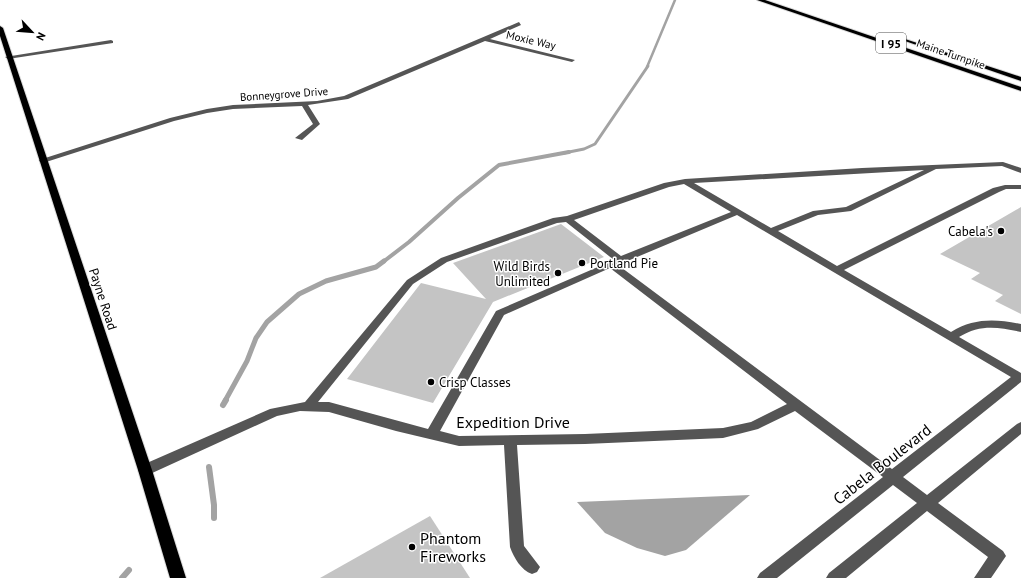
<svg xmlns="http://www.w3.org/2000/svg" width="1021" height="578" font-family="'PT Sans',sans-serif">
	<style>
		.water { fill: #a3a3a3 }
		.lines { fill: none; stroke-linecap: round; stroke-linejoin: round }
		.stream-far4 { stroke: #a3a3a3; stroke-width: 2.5 }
		.stream-far3 { stroke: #a3a3a3; stroke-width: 3 }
		.stream-far2 { stroke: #a3a3a3; stroke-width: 4 }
		.stream-far1 { stroke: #a3a3a3; stroke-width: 5 }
		.stream { stroke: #a3a3a3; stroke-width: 6 }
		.building { fill: #c4c4c4 }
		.major-casing { stroke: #dbdbdb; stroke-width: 2 }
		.highway-casing { stroke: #dbdbdb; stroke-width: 2 }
		.minor { fill: #555; fill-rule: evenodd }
		.major { fill: #000; fill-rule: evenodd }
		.highway { fill: #000; fill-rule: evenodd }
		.poi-dot { fill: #000; stroke: #fff; stroke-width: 1.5 }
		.labels { text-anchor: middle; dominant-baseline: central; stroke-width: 3; stroke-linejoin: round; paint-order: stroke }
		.far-street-label { font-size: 11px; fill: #000; stroke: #fff }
		.shield { fill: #fff; stroke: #4c4c4c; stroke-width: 1 }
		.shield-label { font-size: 12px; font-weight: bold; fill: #000 }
		.poi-label { font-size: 13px; fill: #000; stroke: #fff; text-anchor: end }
		.street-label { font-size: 13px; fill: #000; stroke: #fff }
		.near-street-label { font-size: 16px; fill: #000; stroke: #fff }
		.near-poi-label { font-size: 16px; fill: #000; stroke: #fff; text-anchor: start }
	</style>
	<rect width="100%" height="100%" fill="#fff"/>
	<polygon class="water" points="750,495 686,550 665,556 637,548 605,533 577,502"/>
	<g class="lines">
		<polyline class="stream-far4" points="647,67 675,0"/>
		<polyline class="stream-far3" points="564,153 584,149 595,144 648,66"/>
		<polyline class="stream-far2" points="383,262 409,242 458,198 499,165 569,152"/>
		<polyline class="stream-far1" points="225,401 247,361 256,338 267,322 299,294 326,281 376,267 384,261"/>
		<g class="stream">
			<polyline points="223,405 226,400"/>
			<polyline points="209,467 214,505 214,518"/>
			<polyline points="122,578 129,570"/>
		</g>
	</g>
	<g class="building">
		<polygon points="1021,207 1021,314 995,301 1003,295 971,279 980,273 940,254"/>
		<polygon points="561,224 604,257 493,302 433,403 347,379 421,283 486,299 453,263"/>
		<polygon points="430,516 470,578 320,578"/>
	</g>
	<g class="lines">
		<defs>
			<polygon id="major" points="0,26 3,28 152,470 186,578 170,578 138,470 0,36"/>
			<g id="highway">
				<polygon points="757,0 765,0 1021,87 1021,91"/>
				<polygon points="905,39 1021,77 1021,81 905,41"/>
			</g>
		</defs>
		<use href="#major" class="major-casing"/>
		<use href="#highway" class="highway-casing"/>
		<g class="minor">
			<polygon points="519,22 521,25 490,39 575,60 572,62 485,41 348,99 308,105 320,124 302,140 295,138 313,124 302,106 233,109 207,113 174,121 46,162 40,162 39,160 170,118 207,109 233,105 317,101 344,96"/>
			<polygon points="111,40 113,41 113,43 8,59 5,57"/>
			<path d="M1003 162 1021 168V173L1002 166 936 169 851 211 818 215 778 231 837 266 993 188 1005 185H1021V189H1006L999 192 844 270 951 332C974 318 995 319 1021 324V332C998 327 980 324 959 337L1021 373V382L903 477 927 495 1017 424 1021 422V434L938 503 1003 551 1006 556 991 578H974L988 557 927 511 846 578H826L829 573 917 503 893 485 777 578H757L760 573 883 477 795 411 758 429 723 438 585 444 517 445 524 546 540 567 537 572 532 574C521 570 514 558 510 547L504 445 459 446 396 431 329 412 300 411 277 416 150 474 145 476 140 474 138 470 140 466 270 409 305 402 407 280 441 258 553 218 567 216 664 183 685 179 862 168ZM924 170 846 207 813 211 771 228 694 183ZM684 184 731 212 621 256 574 220 669 187ZM737 215 1011 377 892 469 618 265ZM566 222 614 260 496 311 428 429 329 402H318L413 284 447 262 557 223ZM610 268 787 404 751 422 723 428 585 434 459 436 440 431 504 315Z"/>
		</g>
		<use href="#major" class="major"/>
		<use href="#highway" class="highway"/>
	</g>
	<g class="poi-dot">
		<circle cx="1001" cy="231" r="4"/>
		<circle cx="582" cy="263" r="4"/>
		<circle cx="558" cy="273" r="4"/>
		<circle cx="431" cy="382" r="4"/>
		<circle cx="412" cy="547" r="4"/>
	</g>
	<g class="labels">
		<g class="far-street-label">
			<text transform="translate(531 40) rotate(13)">Moxie Way</text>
			<text transform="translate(951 54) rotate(19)">Maine Turnpike</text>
			<text transform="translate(284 94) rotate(-4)">Bonneygrove Drive</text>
		</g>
		<rect class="shield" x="876" y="33" width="30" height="20" rx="3"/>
		<g class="shield-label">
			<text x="891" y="43">I 95</text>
		</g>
		<g class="poi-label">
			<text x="993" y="231">Cabela's</text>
			<text x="590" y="263" text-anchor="start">Portland Pie</text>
			<text x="550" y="266">Wild Birds<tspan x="550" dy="15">Unlimited</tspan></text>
			<text x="439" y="382" text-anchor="start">Crisp Classes</text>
		</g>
		<g class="street-label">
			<text transform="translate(103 299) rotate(72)">Payne Road</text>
		</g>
		<g class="near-street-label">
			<text x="513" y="422">Expedition Drive</text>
			<text transform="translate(882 464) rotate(-38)">Cabela Boulevard</text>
		</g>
		<g class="near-poi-label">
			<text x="420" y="538">Phantom<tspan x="420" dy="18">Fireworks</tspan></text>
		</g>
	</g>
	<g transform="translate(32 32) rotate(116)" stroke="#ffffff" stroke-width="3" paint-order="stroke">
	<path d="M0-3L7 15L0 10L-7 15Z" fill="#000000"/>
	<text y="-6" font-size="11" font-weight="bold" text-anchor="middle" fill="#000000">N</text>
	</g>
</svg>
